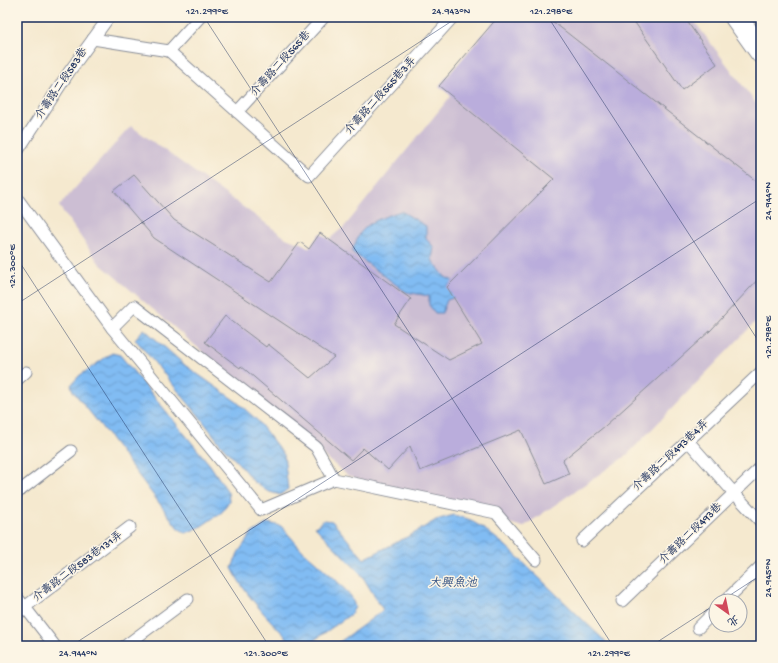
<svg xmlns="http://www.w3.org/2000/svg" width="778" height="663" font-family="'Gochi Hand','LXGW WenKai TC',sans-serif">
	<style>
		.industrial { fill: #ccbed3 }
		.water { fill: url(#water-waves); stroke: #4e76a8 }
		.building { fill: #baaddc }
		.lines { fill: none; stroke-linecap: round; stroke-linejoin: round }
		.service-casing { stroke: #888c96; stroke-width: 13 }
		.primary-casing { stroke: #888c96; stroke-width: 24 }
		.service { stroke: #fff; stroke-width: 11 }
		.primary { stroke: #fff; stroke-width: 22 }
		.ticks { fill: none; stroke: #1b2f5e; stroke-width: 1; stroke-opacity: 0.45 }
		.labels { text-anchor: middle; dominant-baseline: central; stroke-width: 3; stroke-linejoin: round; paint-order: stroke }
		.street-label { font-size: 11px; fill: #1b2f5e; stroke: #fcf5e5 }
		.water-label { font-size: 12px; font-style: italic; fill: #345283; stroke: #fcf5e5 }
		.neatline { fill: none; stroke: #1b2f5e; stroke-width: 1.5 }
		.ticks-label { font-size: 10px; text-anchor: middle; fill: #1b2f5e }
	</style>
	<defs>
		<pattern id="water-waves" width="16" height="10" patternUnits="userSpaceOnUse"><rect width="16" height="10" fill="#81bcf3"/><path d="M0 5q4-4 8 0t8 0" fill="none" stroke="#6999c8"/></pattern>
	</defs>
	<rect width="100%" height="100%" fill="#fcf5e5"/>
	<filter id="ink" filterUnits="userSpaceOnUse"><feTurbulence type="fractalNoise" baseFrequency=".025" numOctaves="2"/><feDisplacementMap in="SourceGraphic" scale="8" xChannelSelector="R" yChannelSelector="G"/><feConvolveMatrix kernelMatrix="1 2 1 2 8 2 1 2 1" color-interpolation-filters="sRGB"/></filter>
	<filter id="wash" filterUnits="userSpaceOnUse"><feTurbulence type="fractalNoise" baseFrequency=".012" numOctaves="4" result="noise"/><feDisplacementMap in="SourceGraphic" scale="16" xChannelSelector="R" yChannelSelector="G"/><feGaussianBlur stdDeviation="0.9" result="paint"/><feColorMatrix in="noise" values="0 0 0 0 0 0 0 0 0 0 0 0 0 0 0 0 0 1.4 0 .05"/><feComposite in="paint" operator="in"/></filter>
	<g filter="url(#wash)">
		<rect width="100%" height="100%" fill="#f5e9cf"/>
		<polygon class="industrial" points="515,17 691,17 761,110 761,316 627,455 523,527 348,476 99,263 59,206 131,126 286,238 316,250 345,226"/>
		<g class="water">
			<path d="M401 211 426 226V239L434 247 432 260 445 277 453 281 455 297 447 300 442 313H435L429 305V296L406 292 352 252C355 244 358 234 364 229 372 220 390 215 401 211Z"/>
			<polygon points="144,329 186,366 237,402 257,420 284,455 288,489 280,495 267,491 253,481 239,464 221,445 203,421 135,339"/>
			<polygon points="112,353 120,355 210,465 228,492 229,501 222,512 200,527 186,533 178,528 105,431 73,391 71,385 79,376"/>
			<polygon points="454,515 468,519 483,528 506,546 610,646 334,646 366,623 383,610 361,574 315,527 324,520 332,521 364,559 413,534 436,520"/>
			<path d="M268 523 281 526 302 550 335 579 351 596 355 607 351 614 306 646H295C272 622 246 598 232 568L238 553 251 534Z"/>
		</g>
		<g id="blocks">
			<g class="building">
				<polygon points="498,17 547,17 761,185 761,276 711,330 605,426 563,460 569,474 546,484 521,430 420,471 410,446 388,470 363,448 351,460 241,366 240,368 205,342 225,316 266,347 268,344 310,378 334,357 154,238 114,191 134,175 174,220 271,282 300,242 309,249 320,233 411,299 394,324 449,360 482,344 447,287 554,179 439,86"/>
				<polygon points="631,17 684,17 717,64 682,90"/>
			</g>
		</g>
	</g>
	<g filter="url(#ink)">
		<use href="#blocks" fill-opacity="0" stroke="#888c96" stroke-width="1"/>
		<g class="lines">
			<defs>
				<g id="service">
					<polyline points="93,39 169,51"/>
					<polyline points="169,51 309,176 453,17"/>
					<polyline points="169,51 200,17"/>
					<polyline points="237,112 324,17"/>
					<polyline points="17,152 69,72 109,17"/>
					<polyline points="17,198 112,328 261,510 334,479 496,513 536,560"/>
					<polyline points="112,328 134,306 316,447 334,479"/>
					<polyline points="17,380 26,372"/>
					<polyline points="688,441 734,493 761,522"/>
					<polyline points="17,493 71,451"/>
					<polyline points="582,541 761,372"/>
					<polyline points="17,597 55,646"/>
					<polyline points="622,601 761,467"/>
					<polyline points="725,601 761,566"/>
					<polyline points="17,613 130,527"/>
					<polyline points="698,628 716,610"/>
					<polyline points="125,646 188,599"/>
				</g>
				<polyline id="primary" points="736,17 761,52"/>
			</defs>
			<use href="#service" class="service-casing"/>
			<use href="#primary" class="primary-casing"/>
			<use href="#service" class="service"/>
			<use href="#primary" class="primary"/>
		</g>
	</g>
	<path class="ticks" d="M204 17 613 646M548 17 761 345M17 258 269 646M17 304 458 17M721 601 761 575M71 646 761 198M651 646 716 604"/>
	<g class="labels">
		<g class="street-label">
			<text transform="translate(281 64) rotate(-48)">介壽路二段565巷</text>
			<text transform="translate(62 84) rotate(-56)">介壽路二段583巷</text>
			<text transform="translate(381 96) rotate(-48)">介壽路二段565巷3弄</text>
			<text transform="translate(671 456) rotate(-43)">介壽路二段493巷4弄</text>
			<text transform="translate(691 534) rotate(-44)">介壽路二段493巷</text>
			<text transform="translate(78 567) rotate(-37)">介壽路二段583巷131弄</text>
		</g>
		<g class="water-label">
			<text x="453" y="584">大興魚池</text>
		</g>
	</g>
	<rect width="778" height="663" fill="none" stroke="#fcf5e5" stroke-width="44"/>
	<g transform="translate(728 613) rotate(147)"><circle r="19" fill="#fcf5e5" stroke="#a2a6af"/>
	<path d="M0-3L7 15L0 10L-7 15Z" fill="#d1495b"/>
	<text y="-6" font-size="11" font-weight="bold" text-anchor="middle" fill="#1b2f5e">北</text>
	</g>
	<rect x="22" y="22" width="734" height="619" class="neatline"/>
	<g class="ticks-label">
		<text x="207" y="14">121.299°E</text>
		<text x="451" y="14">24.943°N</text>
		<text x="551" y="14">121.298°E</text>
		<text transform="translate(767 201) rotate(-90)" y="4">24.944°N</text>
		<text transform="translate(11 266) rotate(-90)" y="4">121.300°E</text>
		<text transform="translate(767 337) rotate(-90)" y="4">121.298°E</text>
		<text transform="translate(767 578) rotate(-90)" y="4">24.945°N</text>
		<text x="78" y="656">24.944°N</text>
		<text x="266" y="656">121.300°E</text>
		<text x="609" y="656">121.299°E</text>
	</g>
</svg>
